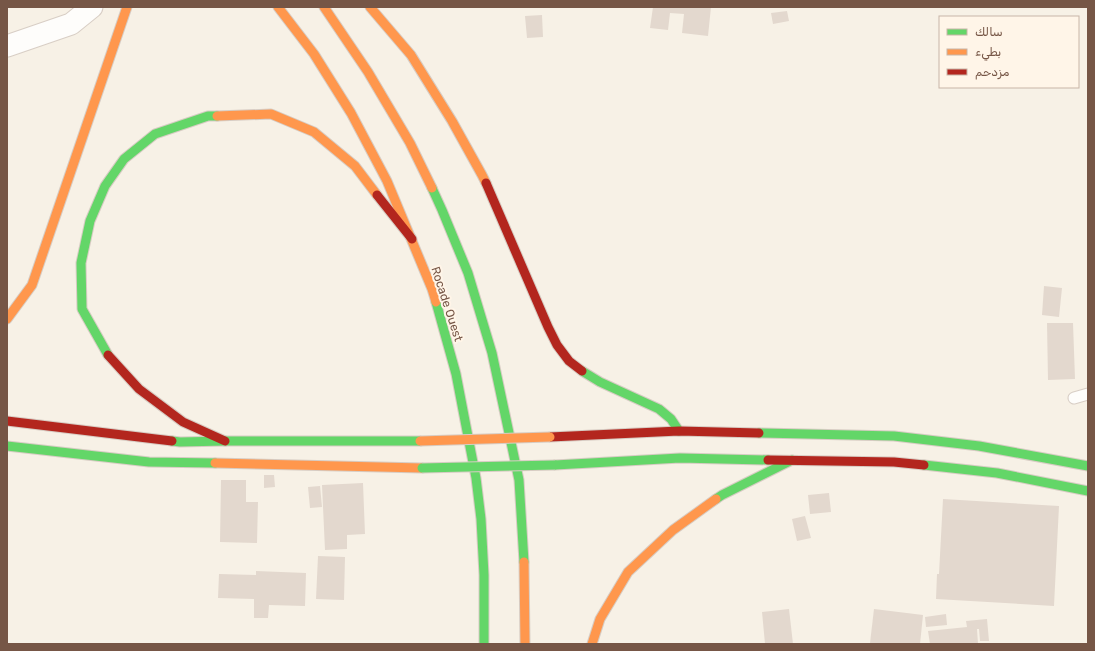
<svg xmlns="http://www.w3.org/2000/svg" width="1095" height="651" font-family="Rubik,Vazirmatn,sans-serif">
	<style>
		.building { fill: #e3d8ce }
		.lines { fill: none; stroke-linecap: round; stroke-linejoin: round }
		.lane-casing { stroke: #d8cec5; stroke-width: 13 }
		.street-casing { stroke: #d8cec5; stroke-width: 23 }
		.fast-casing { stroke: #d7ccc3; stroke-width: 11 }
		.slow-casing { stroke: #d7ccc3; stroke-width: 11 }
		.jam-casing { stroke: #d7ccc3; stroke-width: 11 }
		.lane { stroke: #fefdfb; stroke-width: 11 }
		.street { stroke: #fefdfb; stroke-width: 21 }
		.fast { stroke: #63d668; stroke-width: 9 }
		.slow { stroke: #ff974d; stroke-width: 9 }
		.jam { stroke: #b3261e; stroke-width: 9 }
		.fast-bridge-casing { stroke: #d7ccc3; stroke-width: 11; stroke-linecap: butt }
		.slow-bridge-casing { stroke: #d7ccc3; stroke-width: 11; stroke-linecap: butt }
		.fast-bridge { stroke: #63d668; stroke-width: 9 }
		.slow-bridge { stroke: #ff974d; stroke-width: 9 }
		.labels { text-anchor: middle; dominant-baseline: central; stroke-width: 4; stroke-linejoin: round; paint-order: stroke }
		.street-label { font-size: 12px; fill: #765646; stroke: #fff5e8 }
	</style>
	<rect width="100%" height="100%" fill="#f7f1e6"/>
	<g class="building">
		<polygon points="653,7 711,7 708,36 682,33 684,14 670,13 668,30 650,28"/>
		<polygon points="787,11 789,21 773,24 771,13"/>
		<polygon points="542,15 543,37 527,38 525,16"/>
		<polygon points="1044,286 1062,288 1059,317 1042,315"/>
		<polygon points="1047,323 1073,323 1075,379 1048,380"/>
		<polygon points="264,475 274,475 275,487 264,488"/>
		<polygon points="221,480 246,480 246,502 258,502 257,543 220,542"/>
		<polygon points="363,483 365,534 347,535 347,549 325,550 322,485"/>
		<polygon points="320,486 322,507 310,508 308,487"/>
		<polygon points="829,493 831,512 810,514 808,495"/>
		<polygon points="943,499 1059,506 1054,606 936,599 937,574 939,574"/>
		<polygon points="805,516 811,538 797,541 792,519"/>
		<polygon points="318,556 345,557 344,600 316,599"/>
		<polygon points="256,571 306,573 305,606 269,605 268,618 254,618 254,599 218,598 219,574 256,575"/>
		<polygon points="789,609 793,644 765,644 762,612"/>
		<polygon points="874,609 923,615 920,644 870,643"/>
		<polygon points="946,614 947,625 926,627 925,617"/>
		<polygon points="987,619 989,641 980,641 979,629 977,629 978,644 930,644 928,631 967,627 966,621"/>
	</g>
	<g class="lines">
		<defs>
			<polyline id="lane" points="1074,398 1088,394"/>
			<polyline id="street" points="7,46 71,24 92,7"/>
			<g id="fast">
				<polyline points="432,188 442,210 468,273 492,353 519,480 524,562"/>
				<polyline points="436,302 456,374 476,478 481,519 484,575 484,644"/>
				<polyline points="108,355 82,309 81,263 90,221 105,186 124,159 155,134 208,116 217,116"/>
				<polyline points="582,371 600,382 659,409 671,419 679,431"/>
				<polyline points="759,433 894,436 979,446 1088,466"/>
				<polyline points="172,441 180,442 225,441 420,441"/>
				<polyline points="7,446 149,462 215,463"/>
				<polyline points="555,465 680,458 768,460"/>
				<polyline points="924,465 997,473 1088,491"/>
				<polyline points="716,499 722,495 792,460"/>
			</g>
			<g id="slow">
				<polyline points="278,7 314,54 351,113 387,181 432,289 436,302"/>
				<polyline points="324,7 368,72 410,143 432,188"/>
				<polyline points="370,7 411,55 452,121 482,175 486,183"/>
				<polyline points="217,116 271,114 314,132 355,166 377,195"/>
				<polyline points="7,319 32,285 127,7"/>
				<polyline points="215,463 422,468"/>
				<polyline points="524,562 525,644"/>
				<polyline points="592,644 600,619 628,572 673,530 716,499"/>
			</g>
			<g id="jam">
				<polyline points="486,183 548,327 557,345 569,361 582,371"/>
				<polyline points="377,195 412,239"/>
				<polyline points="108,355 139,389 183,422 225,441"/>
				<polyline points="7,421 172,441"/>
				<polyline points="550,437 679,431 759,433"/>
				<polyline points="768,460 894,462 924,465"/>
			</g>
		</defs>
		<use href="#lane" class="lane-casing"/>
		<use href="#street" class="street-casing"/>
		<use href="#fast" class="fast-casing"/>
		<use href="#slow" class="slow-casing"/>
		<use href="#jam" class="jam-casing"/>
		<use href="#lane" class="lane"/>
		<use href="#street" class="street"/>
		<use href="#fast" class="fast"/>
		<use href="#slow" class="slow"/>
		<use href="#jam" class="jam"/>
		<defs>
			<polyline id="fast-bridge" points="422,468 555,465"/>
			<polyline id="slow-bridge" points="420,441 550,437"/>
		</defs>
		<use href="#fast-bridge" class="fast-bridge-casing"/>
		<use href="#slow-bridge" class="slow-bridge-casing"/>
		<use href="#fast-bridge" class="fast-bridge"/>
		<use href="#slow-bridge" class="slow-bridge"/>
	</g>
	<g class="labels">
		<g class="street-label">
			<text transform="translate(447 304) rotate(72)">Rocade Ouest</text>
		</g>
	</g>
	<rect width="1095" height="651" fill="none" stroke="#765646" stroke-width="16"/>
	<rect x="939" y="16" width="140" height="72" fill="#fff5e8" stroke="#c8b5a7"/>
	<rect x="947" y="29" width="20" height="6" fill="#63d668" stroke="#c8b5a7"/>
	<text x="975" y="36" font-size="12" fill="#765646">سالك</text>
	<rect x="947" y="49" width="20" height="6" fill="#ff974d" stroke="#c8b5a7"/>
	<text x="975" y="56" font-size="12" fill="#765646">بطيء</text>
	<rect x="947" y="69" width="20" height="6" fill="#b3261e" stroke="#c8b5a7"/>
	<text x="975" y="76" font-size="12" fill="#765646">مزدحم</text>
</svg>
